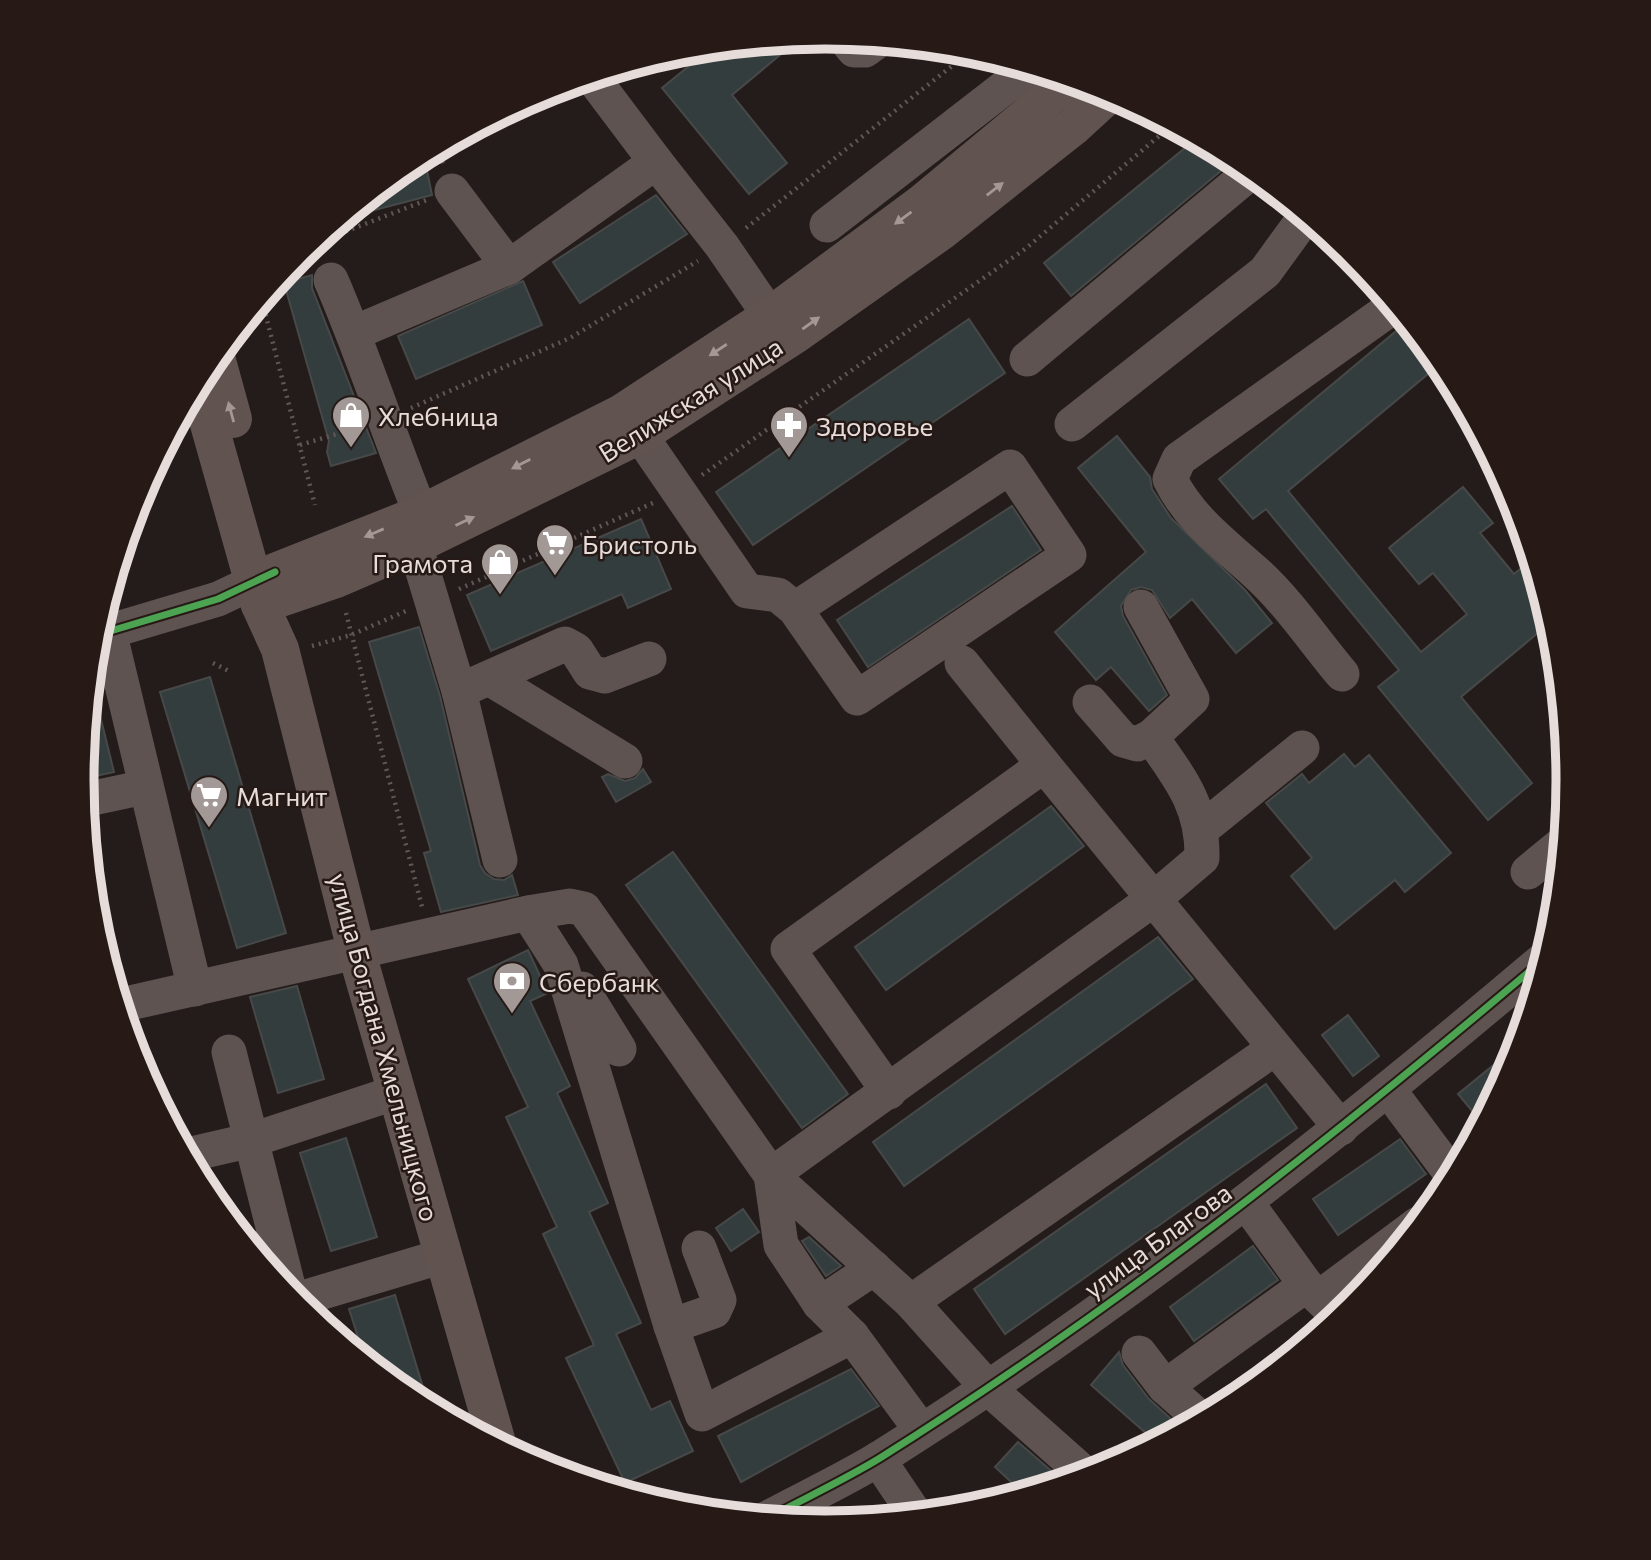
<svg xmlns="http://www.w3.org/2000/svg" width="1651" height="1560" font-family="Commissioner,sans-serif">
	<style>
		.building { fill: #343d3e; stroke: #474848; stroke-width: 2 }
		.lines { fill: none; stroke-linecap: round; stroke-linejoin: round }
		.path { stroke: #5f5755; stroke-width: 4.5; stroke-dasharray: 2 5; stroke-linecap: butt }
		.minor { stroke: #5e5350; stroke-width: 35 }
		.major { stroke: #615350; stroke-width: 38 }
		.cycleway-casing { stroke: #271a16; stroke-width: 11 }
		.cycleway { stroke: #4ca352; stroke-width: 7 }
		.oneway { fill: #a49895 }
		.labels { text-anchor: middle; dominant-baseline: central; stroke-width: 5; stroke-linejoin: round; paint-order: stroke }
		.street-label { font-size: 26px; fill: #e6dcda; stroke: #271a16 }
		.poi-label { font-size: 26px; fill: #e6dcda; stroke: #271a16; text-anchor: start }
		.rim { fill: none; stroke: #e6dcda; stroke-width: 9 }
	</style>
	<rect width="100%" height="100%" fill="#231c1a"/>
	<g class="building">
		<polygon points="798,40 732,95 787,163 749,194 662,88 711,48"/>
		<polygon points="1196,139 1234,160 1071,296 1044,263"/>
		<polygon points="424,156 432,195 344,218 413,162"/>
		<polygon points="656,195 687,234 580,303 553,262"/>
		<polygon points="312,275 312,288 376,453 331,466 327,452 329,441 284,283"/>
		<polygon points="523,281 542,325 416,379 398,336"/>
		<polygon points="969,319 1005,373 753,545 716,492"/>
		<polygon points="1401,327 1435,368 1288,491 1421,652 1467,614 1433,573 1419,584 1389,548 1463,487 1493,523 1480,533 1514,574 1532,559 1551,622 1461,697 1532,783 1488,820 1378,687 1399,670 1266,509 1253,519 1219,479"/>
		<polygon points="1117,436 1150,477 1152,489 1171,518 1245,590 1272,623 1236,653 1192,599 1170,618 1152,590 1141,587 1131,590 1121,606 1123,616 1167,695 1149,711 1111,667 1096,680 1055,632 1146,552 1078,468"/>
		<polygon points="1012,506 1041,550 868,667 837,620"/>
		<polygon points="641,519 671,589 628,608 622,594 491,651 467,595"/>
		<polygon points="419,627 440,696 480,865 485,873 494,879 504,880 512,875 518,895 441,912 424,853 431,851 369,642"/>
		<polygon points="210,677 286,933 237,948 160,692"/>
		<polygon points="91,691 94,691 114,772 82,779"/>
		<polygon points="1344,754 1355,767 1369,755 1451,853 1405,892 1395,880 1335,929 1291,876 1312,858 1266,803 1302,774 1309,783"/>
		<polygon points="643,769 651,782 616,802 602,777 608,774 625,781 635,778"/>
		<polygon points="1051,806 1084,846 886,990 855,947"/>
		<polygon points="673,852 848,1094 802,1128 626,885"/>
		<polygon points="1158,937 1193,979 904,1186 873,1142"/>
		<polygon points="528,950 548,993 530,1001 570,1086 557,1093 608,1203 589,1212 641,1323 616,1334 651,1410 670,1401 693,1451 625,1483 566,1358 594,1345 543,1234 557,1227 506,1117 528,1107 468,979"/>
		<polygon points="297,986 324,1079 278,1093 250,997"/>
		<polygon points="1348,1015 1379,1056 1353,1076 1322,1035"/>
		<polygon points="1518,1045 1512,1065 1481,1122 1458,1094"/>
		<polygon points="1266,1084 1297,1128 1005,1334 974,1289"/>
		<polygon points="346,1138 377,1237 331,1251 300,1153"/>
		<polygon points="1400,1139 1426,1174 1338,1235 1313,1199"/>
		<polygon points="743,1209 759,1232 731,1251 716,1228"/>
		<polygon points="809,1237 841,1266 826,1276 802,1241"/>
		<polygon points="1253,1246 1278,1280 1194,1341 1170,1307"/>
		<polygon points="395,1295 429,1407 412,1398 365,1359 349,1309"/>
		<polygon points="1119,1352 1123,1365 1149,1399 1181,1428 1156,1442 1091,1385"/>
		<polygon points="851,1369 879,1406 741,1482 718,1436"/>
		<polygon points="1018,1442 1063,1481 1023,1493 995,1467"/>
	</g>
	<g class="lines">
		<g class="path">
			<polyline points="438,148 443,164"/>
			<polyline points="746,228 971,51"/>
			<polyline points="313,244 427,200"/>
			<polyline points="262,301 315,505"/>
			<polyline points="411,408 570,338 698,261"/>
			<polyline points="300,445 357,428"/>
			<polyline points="702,475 1025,249 1171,126"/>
			<polyline points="459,589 653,503"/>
			<polyline points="346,613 422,907"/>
			<polyline points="312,646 351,635 406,611"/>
			<polyline points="213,663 231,672"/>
		</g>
		<g class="minor">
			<polyline points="845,39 854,50 865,50 876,42"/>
			<polyline points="598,85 656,162"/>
			<polyline points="452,191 509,267"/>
			<polyline points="827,225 1027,70"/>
			<path d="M331 280C364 356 389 436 421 514"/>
			<polyline points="354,333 509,267 656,162 722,246 770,316"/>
			<polyline points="1027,359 1251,172"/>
			<polyline points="1072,424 1265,272 1305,217"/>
			<polyline points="640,435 747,591 778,595 795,609 857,698 1069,555 1010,467 795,609"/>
			<polyline points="415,545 459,691 500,860"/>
			<polyline points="1141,607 1192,699 1151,737"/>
			<polyline points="109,631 195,989"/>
			<polyline points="97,635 218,599 275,572"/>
			<polyline points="962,663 1044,765"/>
			<path d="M1342 674C1314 641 1287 600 1254 571 1223 543 1188 517 1170 479L1179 459 1394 306"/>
			<polyline points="489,678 625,761"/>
			<polyline points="459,691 565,644 576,650 590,672 605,676 649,659"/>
			<polyline points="84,800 145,787"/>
			<polyline points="1202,829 1302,748"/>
			<polyline points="1528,872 1562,844"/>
			<polyline points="528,913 570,906 584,909 771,1175 781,1245 820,1304 852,1336 921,1430"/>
			<polyline points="582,989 619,1049"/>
			<polyline points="121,1005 528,913 561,965 671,1326 702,1414 852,1336"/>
			<polyline points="229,1052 290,1294"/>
			<polyline points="1388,1089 1453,1176"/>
			<polyline points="889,1092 788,949 1044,765 1341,1128"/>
			<polyline points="187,1155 252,1140 397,1092"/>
			<polyline points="1246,1202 1306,1285 1338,1316"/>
			<polyline points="1320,1297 1418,1224"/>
			<polyline points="296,1300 443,1256"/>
			<polyline points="911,1302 1275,1048"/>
			<polyline points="820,1304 874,1268"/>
			<polyline points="671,1326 714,1311 719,1300 699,1248"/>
			<polyline points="1139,1353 1165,1387 1200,1418"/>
			<polyline points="1165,1387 1306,1285"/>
			<polyline points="878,1459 915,1514"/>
			<path d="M1085 1474 989 1389 911 1302 771 1175 1155 898 1202 858C1203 806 1180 778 1151 737L1137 744 1123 740 1090 702"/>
			<path d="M768 1518C805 1498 844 1480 880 1458 1114 1311 1333 1138 1544 959"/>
		</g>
		<g class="major">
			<polyline points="216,357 233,419"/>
			<polyline points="198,385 260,605 280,649 356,950 497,1443"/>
			<polyline points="275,572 421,514 622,413 770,316 921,204 1069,81"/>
			<polyline points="260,605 336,579 415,545 640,435 796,334 940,232 1074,126 1110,93"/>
		</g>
		<defs>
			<g id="cycleway">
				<polyline points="97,635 218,599 275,572"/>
				<path d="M768 1518C805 1498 844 1480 880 1458 1114 1311 1333 1138 1544 959"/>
			</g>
		</defs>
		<use href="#cycleway" class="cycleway-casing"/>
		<use href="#cycleway" class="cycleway"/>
	</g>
	<defs><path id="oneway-solid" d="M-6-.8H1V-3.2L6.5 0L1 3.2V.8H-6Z" transform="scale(1.75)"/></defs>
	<g class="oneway">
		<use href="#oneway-solid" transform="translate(995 189) rotate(-38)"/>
		<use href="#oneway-solid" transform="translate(903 218) rotate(144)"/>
		<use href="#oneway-solid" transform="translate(811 323) rotate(-35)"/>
		<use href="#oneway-solid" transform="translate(718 350) rotate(147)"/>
		<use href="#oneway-solid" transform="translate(231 412) rotate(-105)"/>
		<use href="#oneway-solid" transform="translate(521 464) rotate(153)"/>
		<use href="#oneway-solid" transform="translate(465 521) rotate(-25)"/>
		<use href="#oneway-solid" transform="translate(374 533) rotate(157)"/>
	</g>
	<defs>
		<symbol id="shop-pin" viewBox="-11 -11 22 30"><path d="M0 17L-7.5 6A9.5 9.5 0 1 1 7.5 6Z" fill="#a29997" stroke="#271a16"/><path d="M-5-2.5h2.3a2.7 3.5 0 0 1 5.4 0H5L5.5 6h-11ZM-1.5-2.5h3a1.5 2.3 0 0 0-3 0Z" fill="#fff"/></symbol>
		<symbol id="pharmacy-pin" viewBox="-11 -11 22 30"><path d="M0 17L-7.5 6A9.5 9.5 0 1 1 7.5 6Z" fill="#a29997" stroke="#271a16"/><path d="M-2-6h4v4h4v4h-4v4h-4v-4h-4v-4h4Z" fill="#fff"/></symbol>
		<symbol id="supermarket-pin" viewBox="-11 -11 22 30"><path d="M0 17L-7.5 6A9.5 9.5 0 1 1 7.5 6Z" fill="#a29997" stroke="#271a16"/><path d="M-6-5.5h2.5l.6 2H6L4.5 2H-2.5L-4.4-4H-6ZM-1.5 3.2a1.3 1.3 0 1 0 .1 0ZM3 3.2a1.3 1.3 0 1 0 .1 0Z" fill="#fff"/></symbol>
		<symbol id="bank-pin" viewBox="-11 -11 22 30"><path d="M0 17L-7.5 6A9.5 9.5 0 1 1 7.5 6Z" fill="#a29997" stroke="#271a16"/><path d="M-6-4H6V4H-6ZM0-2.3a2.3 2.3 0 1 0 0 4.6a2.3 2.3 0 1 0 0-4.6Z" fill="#fff"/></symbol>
	</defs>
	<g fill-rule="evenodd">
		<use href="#shop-pin" x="329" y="393" width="44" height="60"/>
		<use href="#pharmacy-pin" x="767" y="403" width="44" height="60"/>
		<use href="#supermarket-pin" x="533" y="521" width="44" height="60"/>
		<use href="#shop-pin" x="478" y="540" width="44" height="60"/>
		<use href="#supermarket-pin" x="187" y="773" width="44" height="60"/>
		<use href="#bank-pin" x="490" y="959" width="44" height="60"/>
	</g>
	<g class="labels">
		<g class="street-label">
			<text transform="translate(690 399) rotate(-32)">Велижская улица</text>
			<text transform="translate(385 1047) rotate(75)">улица Богдана Хмельницкого</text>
			<text transform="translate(1157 1240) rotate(-36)">улица Благова</text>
		</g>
		<g class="poi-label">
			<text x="378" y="415">Хлебница</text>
			<text x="816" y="425">Здоровье</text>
			<text x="582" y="543">Бристоль</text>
			<text x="473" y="562" text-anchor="end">Грамота</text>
			<text x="236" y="795">Магнит</text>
			<text x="539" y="981">Сбербанк</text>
		</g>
	</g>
	<path d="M0 0H1651V1560H0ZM94 780a731 731 0 1 1 1462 0a731 731 0 1 1-1462 0Z" fill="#271a16" fill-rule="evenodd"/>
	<path class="rim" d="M94 780a731 731 0 1 1 1462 0a731 731 0 1 1-1462 0Z"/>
</svg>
